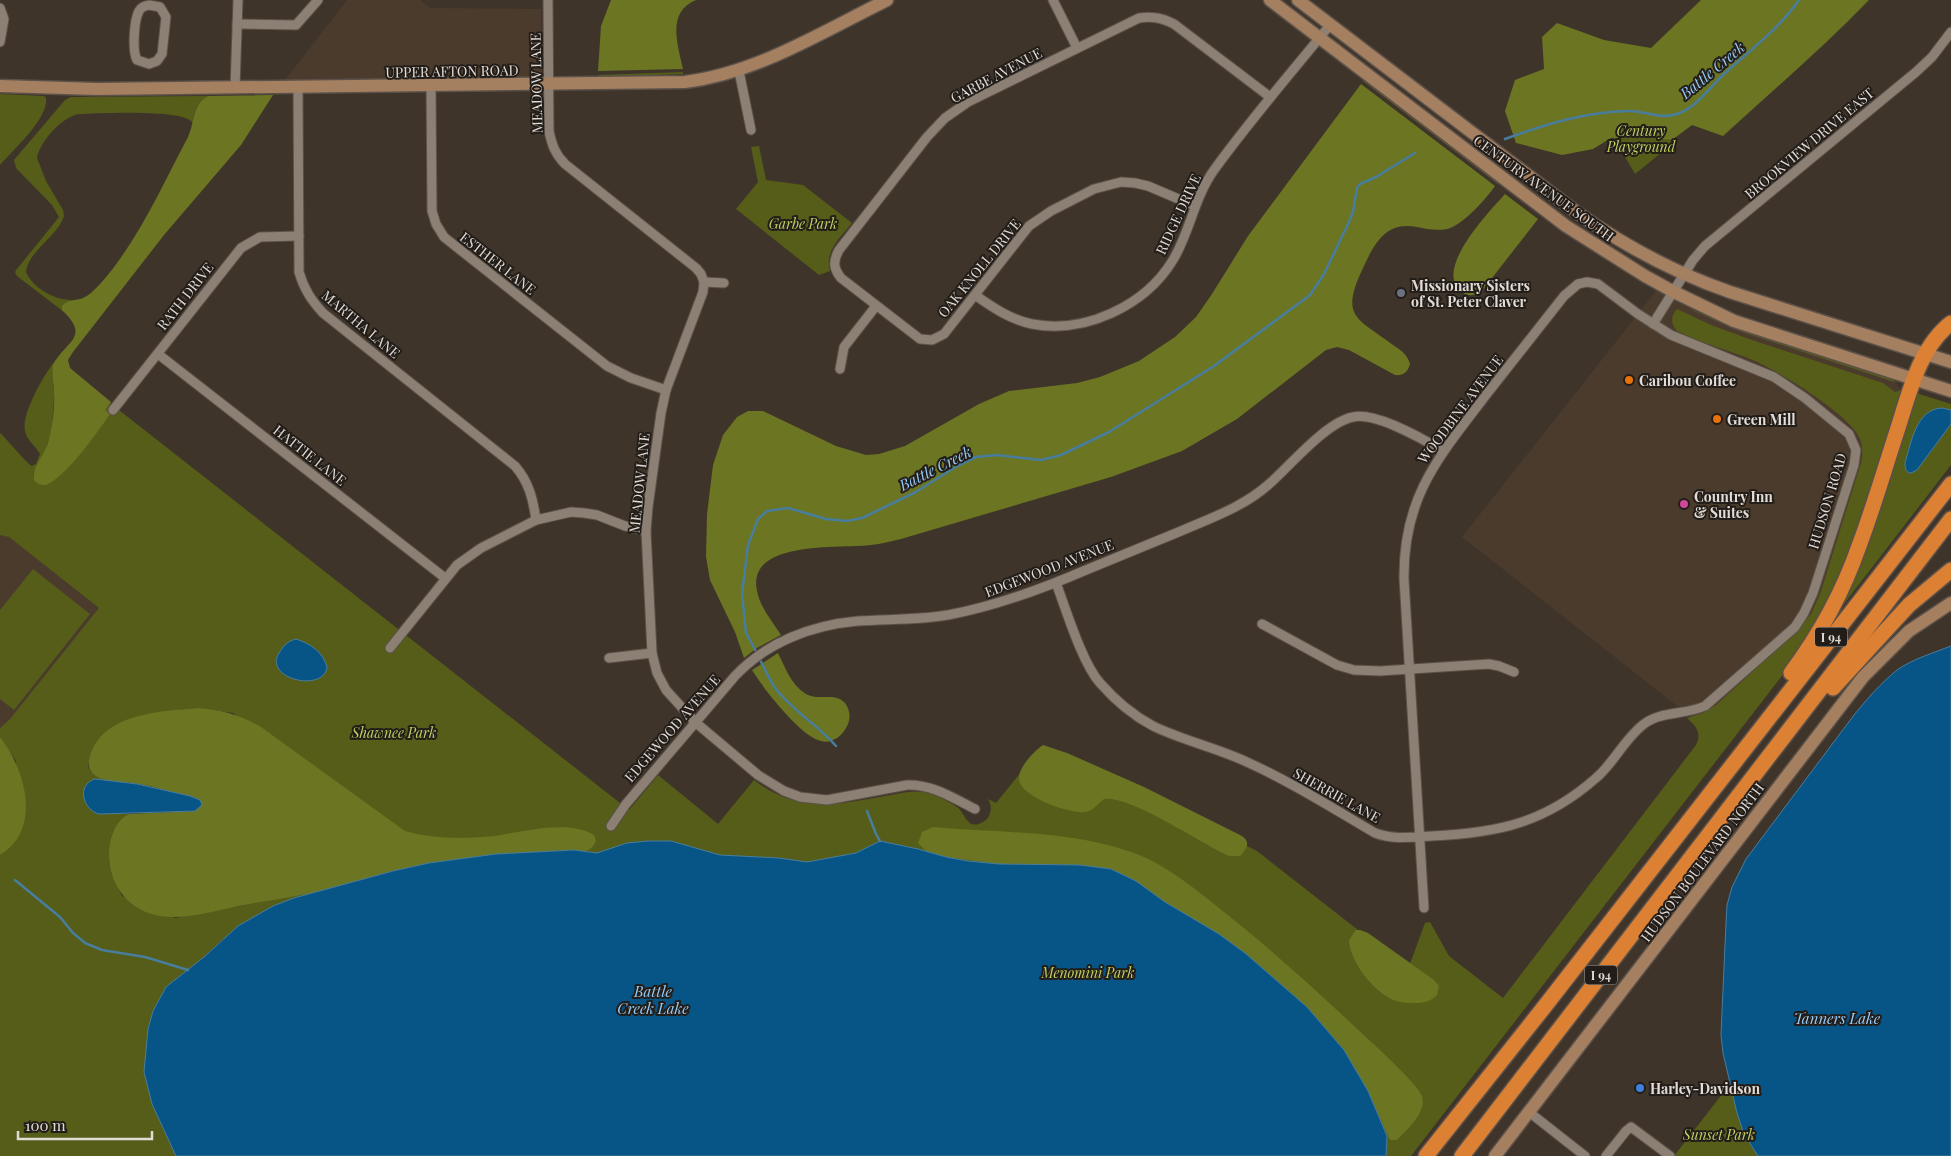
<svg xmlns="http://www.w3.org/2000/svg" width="1951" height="1156" font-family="'Playfair Display',serif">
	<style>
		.built { fill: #4b3b2c }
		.green { fill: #555d19 }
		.forest { fill: #6b7522 }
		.water { fill: #075587; stroke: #497d9e }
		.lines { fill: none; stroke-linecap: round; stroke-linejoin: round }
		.stream { stroke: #497d9e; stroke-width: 2.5 }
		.street-casing { stroke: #5b5149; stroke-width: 11 }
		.secondary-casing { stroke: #5b5149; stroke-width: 15 }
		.highway-casing { stroke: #5b5149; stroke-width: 18 }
		.street { stroke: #8c7f74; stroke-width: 9 }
		.secondary { stroke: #a47f60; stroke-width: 12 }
		.highway { stroke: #dc8033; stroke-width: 15 }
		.worship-dot { fill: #6b7280; stroke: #221d18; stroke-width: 2 }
		.food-dot { fill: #e8710a; stroke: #221d18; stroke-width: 2 }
		.hotel-dot { fill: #d1479c; stroke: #221d18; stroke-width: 2 }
		.shop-dot { fill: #3f7fe0; stroke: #221d18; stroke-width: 2 }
		.labels { text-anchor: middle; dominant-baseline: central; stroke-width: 4; stroke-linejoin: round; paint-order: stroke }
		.shield { fill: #221d18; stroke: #a9a29c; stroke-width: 1 }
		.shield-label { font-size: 12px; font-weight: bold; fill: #e3dbd5 }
		.street-label { font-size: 14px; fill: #e3dbd5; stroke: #221d18 }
		.park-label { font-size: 14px; font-style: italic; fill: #c0cf61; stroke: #221d18 }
		.poi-label { font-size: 14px; font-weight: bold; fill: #e3dbd5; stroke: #221d18; text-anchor: start }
		.water-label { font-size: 15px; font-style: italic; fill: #98cbf7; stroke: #221d18 }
	</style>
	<rect width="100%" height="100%" fill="#3f342a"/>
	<g class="built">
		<polygon points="347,0 420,0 430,8 541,9 542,71 538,76 534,77 285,80"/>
		<polygon points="1653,287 1691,308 1731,326 1891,379 1897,384 1902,392 1798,655 1728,746 1462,537 1656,291"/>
		<polygon points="0,530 102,610 0,739"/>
	</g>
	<g class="green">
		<polygon points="683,72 683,74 598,77 598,75"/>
		<polygon points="1364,78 1498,181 1498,184 1363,81"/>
		<path d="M0 94 44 96 46 98C49 118 13 150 0 165Z"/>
		<path d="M208 96C196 104 194 113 192 127V122C183 109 98 113 79 114 62 117 40 141 37 158L46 181 63 210 64 216C58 236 28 251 26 272 33 288 54 300 72 300L62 306 64 312 17 276 15 272 17 269 59 217 52 205 16 168 14 160 65 100 71 97Z"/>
		<polygon points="1599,112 1659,116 1672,144 1635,174"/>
		<path d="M759 146 766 180 803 185 852 223C841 237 824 251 830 271L819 275 736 209 758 182 751 147Z"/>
		<polygon points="1684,307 1751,334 1891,379 1897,383 1742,332"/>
		<path d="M1677 309 1711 325 1749 339 1883 383 1895 392 1901 390 1902 394 1847 567 1798 655 1411 1156H994L597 853 574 850 496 854 425 864 233 713 199 708 175 710 141 716 105 734 92 750 88 766 91 772 106 781 96 779 94 813 129 814C112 821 107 850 110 867 112 877 118 887 122 896L175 918 320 891 273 906 222 940 204 957 166 987 153 1011 148 1029 170 1141 176 1156H0V855L2 854 16 761 0 737V728L10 719 99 608 9 537 0 535V433C8 440 26 463 32 466L36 464 40 454C36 446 27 441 25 431 21 413 46 371 58 357 48 370 55 384 54 399 53 417 52 437 44 454 41 461 36 467 33 475L36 483 45 485 110 403 629 810 658 775 718 824 754 780C797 813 835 805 885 796 897 794 910 790 923 792 934 794 949 801 957 807 966 814 967 831 983 822 987 820 989 817 990 813 992 808 990 803 988 799L996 803 1042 746 1068 757 1257 851 1408 969 1425 923 1430 922 1449 956 1503 998 1696 745C1702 733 1696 726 1687 718L1703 713 1716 705 1793 635 1811 614 1820 594 1861 463C1863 454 1863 445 1859 437 1848 414 1780 372 1755 361 1729 350 1702 344 1677 331 1670 324 1671 315 1677 309Z"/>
		<polygon points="1916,393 1951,404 1951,465 1830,622"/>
		<polygon points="33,569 90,614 14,710 0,699 0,610"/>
		<polygon points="1730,1084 1744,1134 1758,1156 1674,1156"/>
	</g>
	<g class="forest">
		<path d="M611 0H696C666 12 678 45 683 69L598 71 601 26Z"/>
		<path d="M1701 0H1869C1823 48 1772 91 1723 136L1692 125 1672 140 1646 137 1611 138 1593 149 1562 155 1516 143 1505 111 1515 80 1544 69 1542 37 1557 23 1604 40 1651 48Z"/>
		<path d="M1361 84 1495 186C1486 199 1462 226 1447 229 1437 231 1426 229 1417 227 1387 221 1375 242 1364 266 1339 318 1356 317 1396 347 1402 351 1408 356 1410 364 1408 372 1403 376 1395 375L1349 350 1337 347 1326 350 1237 419 1182 451 1111 477 901 539C891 541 881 544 871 545 842 549 746 539 757 591 760 607 772 621 781 635L757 648 744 658 735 632 710 580 706 557 707 514 713 465 723 435 737 417 748 411H763L836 446 866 455 879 454 905 446 979 404 1009 391 1077 383 1100 377 1139 361 1175 337 1196 317 1212 294 1248 236Z"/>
		<path d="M273 95 241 145 164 235 73 352 68 360 70 368 111 402 105 410 110 414C97 433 66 477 46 485 19 485 44 456 48 443 52 427 55 409 54 393 54 384 51 374 53 365 66 340 91 338 62 310V306C68 299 75 301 83 298 90 295 95 289 101 283 138 241 162 186 188 137 195 122 192 105 208 96Z"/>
		<path d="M1505 194 1538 219 1485 287C1480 292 1473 298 1465 294 1428 274 1490 211 1505 194Z"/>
		<path d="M778 653C785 667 791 685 806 694 819 702 838 690 847 706 851 714 850 722 846 728 841 737 831 744 821 741 800 736 763 688 752 670Z"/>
		<path d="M199 708C222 710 241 715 261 727L405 831C432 839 466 839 494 836 522 832 568 819 594 835L596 841C591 852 585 852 574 850 513 853 453 856 394 871 369 877 345 885 321 891 294 897 266 901 239 906 214 911 186 920 160 916 129 911 108 885 109 852 110 838 115 820 129 814L195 811 190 796C172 793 155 786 137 784 124 781 108 784 96 776 89 772 87 764 90 756 103 713 161 711 199 708Z"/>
		<path d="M0 737C25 769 43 829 0 855Z"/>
		<path d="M1043 745 1067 753 1144 787 1240 835C1251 841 1248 848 1240 856H1229C1202 844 1130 795 1104 799 1097 804 1094 811 1085 812 1070 814 1020 797 1019 779 1018 768 1034 751 1043 745Z"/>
		<path d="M933 827C998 833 1066 830 1128 851 1160 861 1188 883 1214 904 1268 946 1318 992 1368 1039 1379 1049 1418 1085 1422 1096 1427 1112 1407 1130 1397 1140H1390L1368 1091 1344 1050 1307 1007 1245 953 1219 934 1165 902 1136 881 1111 869 1080 865 999 864 946 857 927 852 918 843 922 832Z"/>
		<path d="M1356 930H1360L1368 933 1434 980 1439 986 1437 995C1431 1001 1425 1003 1416 1003 1409 1003 1401 1003 1393 1000 1373 991 1350 962 1349 940Z"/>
	</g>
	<g class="water">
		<path d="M1942 408 1951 410V424L1917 470 1911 473C1906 473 1905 468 1905 463 1911 443 1916 409 1942 408Z"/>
		<path d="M296 639C311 644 323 652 327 667 324 693 263 679 279 653 283 646 288 641 296 639Z"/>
		<path d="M1951 646V1156H1758L1744 1134 1737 1113 1723 1053 1721 1035 1726 923 1727 905 1732 887 1746 859 1854 715C1867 699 1881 683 1897 670 1913 659 1933 653 1951 646Z"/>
		<path d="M95 779 137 784 190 796 200 800 202 805 195 811 99 814C83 810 76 785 95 779Z"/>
		<polygon points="648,841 671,841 720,855 779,858 807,862 856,853 880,841 918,849 946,857 968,861 999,864 1080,865 1111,869 1136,881 1165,902 1219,934 1245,953 1307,1007 1344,1050 1368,1091 1387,1136 1386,1156 176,1156 152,1104 144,1072 148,1029 153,1011 166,987 204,957 238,926 273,906 294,898 393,871 429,863 496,854 574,850 597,853 627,843"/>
	</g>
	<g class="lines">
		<g class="stream">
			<path d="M1505 139C1546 124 1585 112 1628 111 1643 110 1658 119 1673 115 1694 111 1709 88 1723 75 1750 50 1778 30 1799 0"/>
			<polyline points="757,653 746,633 742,594 748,545 758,519 767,511 788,508 826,519 847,521 862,518 916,492 957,466 976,457 997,455 1041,460 1061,455 1109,432 1214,366 1310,295 1324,274 1349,222 1353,212 1357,188 1360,184 1376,177 1415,153"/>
			<path d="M759 658C765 668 769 680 776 689 793 711 818 725 836 746"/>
			<polyline points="867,811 876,834 880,841"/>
			<polyline points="15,880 60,917 73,933 85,943 102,950 145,957 188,970"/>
		</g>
		<defs>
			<g id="street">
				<path d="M548 0 549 131C552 145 555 154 565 164L696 268 701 274 704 282 703 292 666 390 661 413 648 507 646 531 652 653 657 673 666 690 695 722 758 775 784 791 800 797 827 800 907 785C932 784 953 798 975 809"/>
				<polyline points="1053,0 1077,48"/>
				<path d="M149 5 160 7 166 17 162 54 157 61 149 64 137 60C132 51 134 20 139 11 141 7 145 6 149 5Z"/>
				<polyline points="0,8 4,19 0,42"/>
				<polyline points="237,24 296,25 318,0"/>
				<polyline points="739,71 751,130"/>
				<polyline points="431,86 432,211 436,224 444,237 607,366 631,378 666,390"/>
				<path d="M298 87 299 272C304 289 311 300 323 313L515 466C529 482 533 499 536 520"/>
				<polyline points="235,88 238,0"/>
				<path d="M1195 206 1148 186 1135 183 1121 182 1094 189 1051 211 1029 226 944 334 932 340 920 339 841 278C833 268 833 261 839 250L927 137 945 118 968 102 1139 18C1153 16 1162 18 1174 24L1270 97"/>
				<polyline points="704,282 724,283"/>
				<path d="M975 295C992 307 1011 320 1032 324 1085 334 1145 306 1173 260 1190 232 1194 198 1214 170 1250 120 1291 73 1330 25"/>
				<polyline points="1653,324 1693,260 1705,246 1916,72 1932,57 1951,32"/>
				<polyline points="158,354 445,578"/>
				<polyline points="840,369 844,347 876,306"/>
				<polyline points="113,410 241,248 260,237 299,236"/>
				<path d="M1056 583C1066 609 1082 663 1100 683 1115 700 1134 716 1153 726 1184 741 1218 748 1249 763 1293 783 1334 809 1375 833 1393 840 1413 837 1432 836 1498 833 1545 823 1596 778 1614 763 1625 738 1644 724 1661 711 1685 715 1705 706L1795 627 1804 613 1813 593 1854 465 1856 450 1849 434 1805 398 1774 377 1671 335 1638 314 1598 284 1587 282 1578 284 1564 296C1538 329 1512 362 1486 395 1439 457 1403 496 1404 579L1424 908"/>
				<polyline points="1262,624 1337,665 1354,670 1380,671 1489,664 1499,666 1514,672"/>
				<polyline points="390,648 457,565 481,548 536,520 571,512 584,513 597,515 625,526 646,531"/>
				<polyline points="609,658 652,653"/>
				<path d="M611 826 626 804 735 676C767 642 812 625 858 621 888 619 919 620 948 615 996 606 1042 589 1086 570 1118 557 1149 544 1181 531 1211 518 1243 507 1268 485 1289 467 1326 422 1353 417 1375 412 1423 439 1443 451"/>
				<polyline points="1529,1112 1585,1156"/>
				<polyline points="1606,1156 1626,1131 1631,1127 1670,1156"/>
			</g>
			<g id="secondary">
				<polyline points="1270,0 1566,226 1645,276 1674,292 1734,321 1951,391"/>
				<path d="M1298 0 1575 211C1623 245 1675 273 1730 292L1951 362"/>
				<path d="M0 86 97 89 685 82C757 73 822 32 887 0"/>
				<polyline points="1495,1156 1863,677 1909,631 1951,603"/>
			</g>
			<g id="highway">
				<path d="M1791 673C1820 634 1843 592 1859 546 1873 509 1884 471 1896 434 1909 395 1918 349 1951 323"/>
				<polyline points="1833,688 1909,605 1951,570"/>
				<polyline points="1426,1156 1545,1006 1951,484"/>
				<polyline points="1462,1156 1951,519"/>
			</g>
		</defs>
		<use href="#street" class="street-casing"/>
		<use href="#secondary" class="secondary-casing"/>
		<use href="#highway" class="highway-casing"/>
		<use href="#street" class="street"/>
		<use href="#secondary" class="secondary"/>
		<use href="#highway" class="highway"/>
	</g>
	<circle class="worship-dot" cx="1401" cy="293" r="5"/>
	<g class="food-dot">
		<circle cx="1629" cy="380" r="5"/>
		<circle cx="1717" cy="419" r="5"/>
	</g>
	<circle class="hotel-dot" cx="1684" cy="504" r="5"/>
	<circle class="shop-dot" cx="1640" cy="1088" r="5"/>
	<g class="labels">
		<g class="shield">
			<rect x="1815" y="627.5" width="32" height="19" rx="4"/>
			<rect x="1585" y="965.5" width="32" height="19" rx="4"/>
		</g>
		<g class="shield-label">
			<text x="1831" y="637">I 94</text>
			<text x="1601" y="975">I 94</text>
		</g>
		<g class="street-label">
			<text transform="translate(452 71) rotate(-1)">UPPER AFTON ROAD</text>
			<text transform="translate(996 75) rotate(-28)">GARBE AVENUE</text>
			<text transform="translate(536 83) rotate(-91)">MEADOW LANE</text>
			<text transform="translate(1809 143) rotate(-40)">BROOKVIEW DRIVE EAST</text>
			<text transform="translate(1544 188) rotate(36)">CENTURY AVENUE SOUTH</text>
			<text transform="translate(1178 214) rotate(-65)">RIDGE DRIVE</text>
			<text transform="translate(498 263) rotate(38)">ESTHER LANE</text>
			<text transform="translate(979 268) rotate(-51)">OAK KNOLL DRIVE</text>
			<text transform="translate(185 296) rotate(-52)">RATH DRIVE</text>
			<text transform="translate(361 324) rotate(40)">MARTHA LANE</text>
			<text transform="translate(1460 409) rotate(-53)">WOODBINE AVENUE</text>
			<text transform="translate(310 455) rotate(38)">HATTIE LANE</text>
			<text transform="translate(639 483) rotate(-84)">MEADOW LANE</text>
			<text transform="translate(1827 501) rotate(-73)">HUDSON ROAD</text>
			<text transform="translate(1049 568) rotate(-21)">EDGEWOOD AVENUE</text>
			<text transform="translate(672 728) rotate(-49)">EDGEWOOD AVENUE</text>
			<text transform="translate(1337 795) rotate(29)">SHERRIE LANE</text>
			<text transform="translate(1702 862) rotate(-53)">HUDSON BOULEVARD NORTH</text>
		</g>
		<g class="park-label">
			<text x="1641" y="130">Century<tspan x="1641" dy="16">Playground</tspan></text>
			<text x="803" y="223">Garbe Park</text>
			<text x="394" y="732">Shawnee Park</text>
			<text x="1088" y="972">Menomini Park</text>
			<text x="1719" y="1134">Sunset Park</text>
		</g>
		<g class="poi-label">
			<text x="1411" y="285">Missionary Sisters<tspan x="1411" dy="16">of St. Peter Claver</tspan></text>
			<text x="1639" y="380">Caribou Coffee</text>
			<text x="1727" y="419">Green Mill</text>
			<text x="1694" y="496">Country Inn<tspan x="1694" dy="16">&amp; Suites</tspan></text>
			<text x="1650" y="1088">Harley-Davidson</text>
		</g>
		<g class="water-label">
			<text transform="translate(1712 70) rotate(-40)">Battle Creek</text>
			<text transform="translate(935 468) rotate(-27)">Battle Creek</text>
			<text x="653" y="991">Battle<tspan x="653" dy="17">Creek Lake</tspan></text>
			<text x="1837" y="1018">Tanners Lake</text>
		</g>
	</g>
	<path d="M18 1131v8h134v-8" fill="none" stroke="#e3dbd5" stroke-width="2.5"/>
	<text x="25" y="1131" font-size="15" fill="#e3dbd5" stroke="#221d18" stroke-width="4" paint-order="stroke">100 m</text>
</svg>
